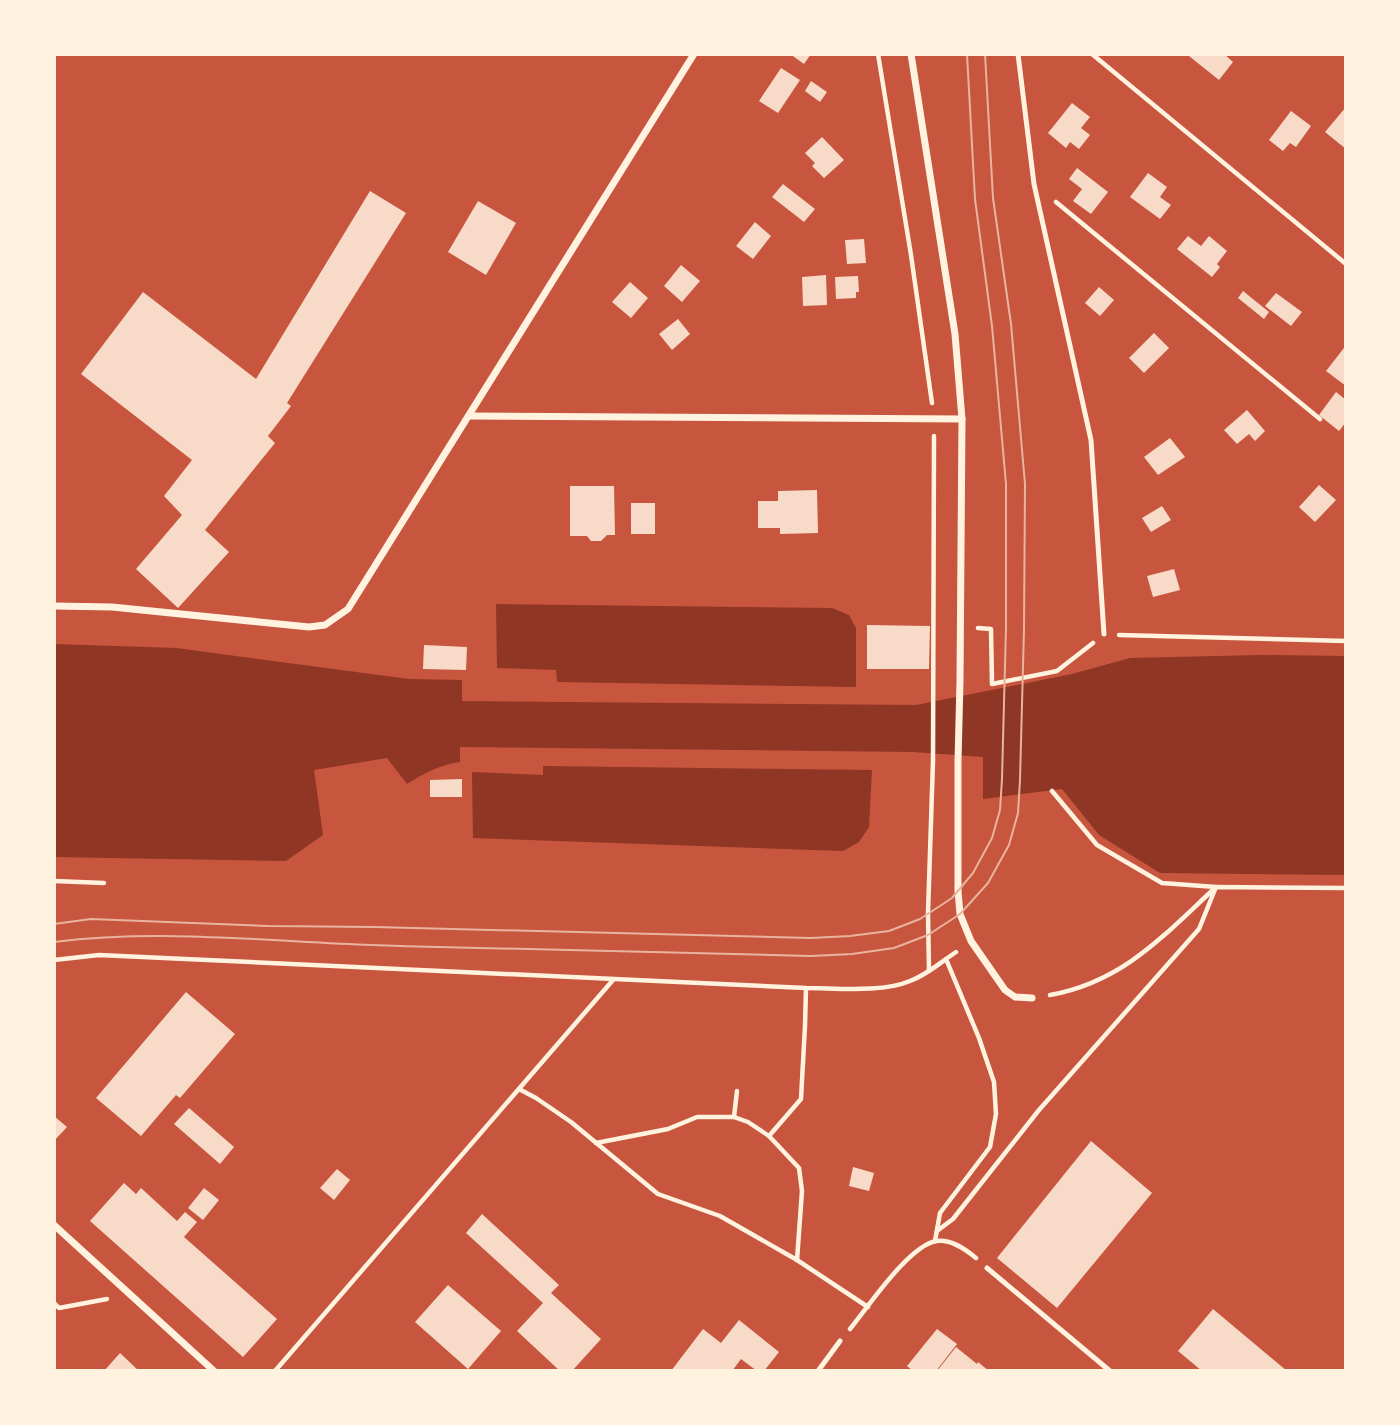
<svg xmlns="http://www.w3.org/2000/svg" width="1400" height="1425" font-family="Manrope,sans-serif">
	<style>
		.water { fill: #8f3625 }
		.building { fill: #f7dbc8 }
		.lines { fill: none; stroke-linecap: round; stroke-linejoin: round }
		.path { stroke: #fff3e0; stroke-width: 4.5 }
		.service { stroke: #fff3e0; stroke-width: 5 }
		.minor { stroke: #fff3e0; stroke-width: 7 }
		.tram { stroke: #e9b49f; stroke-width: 2 }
	</style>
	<rect width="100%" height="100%" fill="#c8553d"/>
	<g class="water">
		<polygon points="496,604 832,608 849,615 856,628 856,687 557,682 556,670 497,668"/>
		<path d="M54 644 176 648 409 679 462 680V701L916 705 1072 674 1130 658 1260 655 1346 656V875L1160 873 1099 835 1062 789 983 799V757L913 752 460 747V762C439 765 425 773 407 784L387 758 314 770 323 835 286 861 54 857Z"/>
		<polygon points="543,766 872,770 869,827 859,842 843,851 473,838 472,772 543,775"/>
	</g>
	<g class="building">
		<polygon points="790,54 811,54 804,64"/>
		<polygon points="1190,54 1224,54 1233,62 1219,80 1189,56"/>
		<polygon points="781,68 800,80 778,113 759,101"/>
		<polygon points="811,81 827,92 820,102 805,91"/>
		<polygon points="1072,103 1090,117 1081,128 1090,135 1079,149 1070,142 1066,148 1048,133"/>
		<polygon points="1346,107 1346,149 1325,132"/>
		<polygon points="1291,111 1311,126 1296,147 1290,143 1283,151 1269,140"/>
		<polygon points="822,137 844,160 824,178 812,166 815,163 805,153"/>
		<polygon points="1077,168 1108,192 1091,214 1073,201 1082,189 1069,179"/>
		<polygon points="1148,173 1167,187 1160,197 1171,205 1160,219 1130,197"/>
		<polygon points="783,184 815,209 804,222 772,197"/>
		<polygon points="370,191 406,213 287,403 291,406 268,436 275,443 205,530 229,552 178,608 136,569 182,515 164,496 192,460 81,374 143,292 256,379"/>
		<polygon points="478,201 516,223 486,275 448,252"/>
		<polygon points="755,222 771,236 753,259 736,246"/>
		<polygon points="1188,236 1201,246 1209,236 1227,251 1217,264 1220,267 1212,277 1177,249"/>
		<polygon points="864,239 866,263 847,264 845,240"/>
		<polygon points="681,265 700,281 682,302 664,286"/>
		<polygon points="826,275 827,305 803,306 802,277"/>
		<polygon points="858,276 859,292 856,292 856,298 836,299 835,277"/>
		<polygon points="630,282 648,298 631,318 612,302"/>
		<polygon points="1099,287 1114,300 1100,316 1085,303"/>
		<polygon points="1243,291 1269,312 1264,319 1238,298"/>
		<polygon points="1276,293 1302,312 1291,326 1265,306"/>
		<polygon points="678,319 690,334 672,350 659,334"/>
		<polygon points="1154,333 1169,348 1144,373 1129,358"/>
		<polygon points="1344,348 1346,349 1346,386 1326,371"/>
		<polygon points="1336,392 1346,400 1346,422 1339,431 1319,415"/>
		<polygon points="1247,410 1265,431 1255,441 1249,434 1237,444 1224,430"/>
		<polygon points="1170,438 1185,457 1158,475 1144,457"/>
		<polygon points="1319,485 1336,500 1315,522 1299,507"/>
		<polygon points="570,486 614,486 615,535 607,535 601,541 591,541 587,536 570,536"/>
		<polygon points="817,490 818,533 780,534 780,528 758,528 758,501 778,501 778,491"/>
		<rect x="631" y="503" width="24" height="31"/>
		<polygon points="1162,506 1171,520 1151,532 1142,518"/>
		<polygon points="1174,569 1180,590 1153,597 1147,576"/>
		<polygon points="867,625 930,626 929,669 867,669"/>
		<polygon points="424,645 467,647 466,670 423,669"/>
		<polygon points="462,779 462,797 430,797 430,780"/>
		<polygon points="186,992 235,1034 180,1098 176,1095 141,1136 96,1098"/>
		<polygon points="189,1108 234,1147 220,1164 174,1124"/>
		<polygon points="54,1116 67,1127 54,1141"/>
		<polygon points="1091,1141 1152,1193 1057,1308 997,1258"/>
		<polygon points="853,1167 874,1173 869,1191 849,1186"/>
		<polygon points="337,1169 350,1180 334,1200 320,1188"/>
		<polygon points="124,1183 136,1194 141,1188 177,1221 185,1212 197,1222 184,1237 277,1319 243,1357 90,1221"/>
		<polygon points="204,1188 219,1200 203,1220 188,1208"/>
		<polygon points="482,1214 559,1285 551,1293 601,1339 572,1371 560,1371 517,1331 543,1303 466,1233"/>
		<polygon points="448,1285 501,1331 468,1369 415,1322"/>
		<polygon points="1213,1309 1287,1371 1202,1371 1178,1351"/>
		<polygon points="739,1320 779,1352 764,1371 757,1371 741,1359 732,1371 671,1371 703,1329 721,1343"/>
		<polygon points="937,1329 957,1344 936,1371 913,1371 907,1366"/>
		<polygon points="956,1347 977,1364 978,1362 989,1371 937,1371"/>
		<polygon points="120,1353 139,1371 104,1371"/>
	</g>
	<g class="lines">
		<g class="path">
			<polyline points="878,54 911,255 932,403"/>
			<polyline points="1092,54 1346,264"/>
			<polyline points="1056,202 1320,419"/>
			<polyline points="978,628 991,629 992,684 1057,671 1093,643"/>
			<polyline points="1119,635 1346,641"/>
			<polyline points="54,881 104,883"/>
			<path d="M54 960 99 955 806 988C836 988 882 993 910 981 927 975 941 962 956 952"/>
			<polyline points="929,971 928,913 933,761 934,436"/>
			<path d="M1050 995C1123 982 1164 935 1216 887L1346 888"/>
			<polyline points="519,1089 536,1098 571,1122 658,1194 720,1216 797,1260 868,1307"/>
			<polyline points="734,1117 737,1091"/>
			<polyline points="596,1143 668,1129 697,1117 734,1117 748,1122 769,1136"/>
			<polyline points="937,1231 953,1219 1039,1110 1199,929 1216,887 1162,883 1097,845 1052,791"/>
			<polyline points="935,1241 940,1213 990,1147 996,1114 994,1082 979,1038 946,959"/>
			<polyline points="797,1260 802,1191 799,1168 769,1136 801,1099 805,1026 806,988"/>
			<polyline points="54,1303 59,1308 107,1299"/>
			<path d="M850 1329C868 1307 910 1244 937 1241 951 1239 965 1249 976 1258"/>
			<polyline points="275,1371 613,980"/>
		</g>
		<g class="service">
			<polyline points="1018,54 1034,184 1091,440 1104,634"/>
			<polyline points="987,1268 1110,1371"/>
			<polyline points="818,1371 840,1341"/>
		</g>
		<g class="minor">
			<polyline points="911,54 955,334 962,419 960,681 958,761 958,891 960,914 971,941 1005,990 1015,997 1032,998"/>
			<polyline points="469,416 962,419"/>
			<polyline points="54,606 112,607 309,627 325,625 348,609 694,54"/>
			<polyline points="54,1225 214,1371"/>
		</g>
		<g class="tram">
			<polyline points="54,924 91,919 268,926 375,927 811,938 850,936 889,931 920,919 952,898 973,873 992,838 1000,810 1002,779 1006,628 1006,484 992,326 975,199 967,54"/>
			<path d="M54 942C159 929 266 941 372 945 518 950 664 952 811 956L852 954 894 948 928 935 960 914 988 883 1009 845 1018 813 1020 780 1024 629 1025 484 1011 324 993 198 985 54"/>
		</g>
	</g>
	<rect width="1400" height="1425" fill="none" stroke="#fff3e0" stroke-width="112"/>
</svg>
